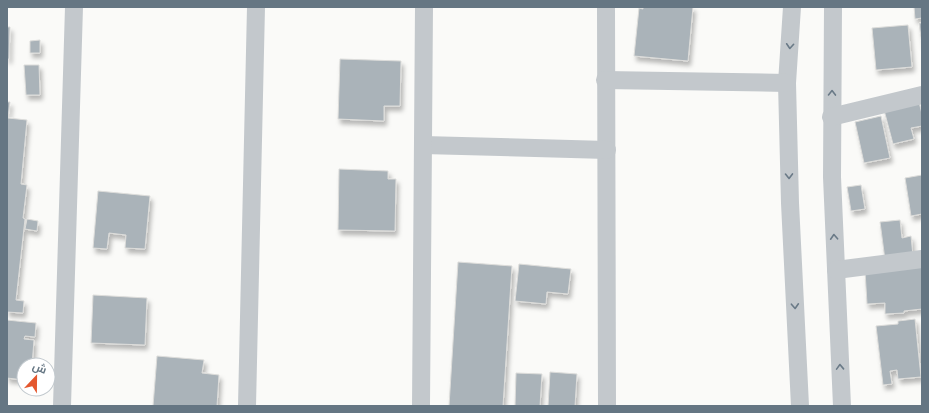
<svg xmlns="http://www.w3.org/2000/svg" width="929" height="413" font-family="'Asap Condensed',Cairo,sans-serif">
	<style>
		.building { fill: #aab3b9; stroke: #dcdcda; filter: url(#shadow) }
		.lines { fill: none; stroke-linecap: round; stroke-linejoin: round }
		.street { stroke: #c3c8cc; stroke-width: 18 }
		.oneway { stroke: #6a7a87 }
	</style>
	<defs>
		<filter id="shadow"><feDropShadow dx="2.5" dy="4.5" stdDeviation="2" flood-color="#0004"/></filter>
	</defs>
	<rect width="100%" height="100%" fill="#fafaf8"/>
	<g class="building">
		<polygon points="643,7 693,7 688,61 634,56 639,8 643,9"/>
		<polygon points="914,7 922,7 922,18 915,19"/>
		<polygon points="919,23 922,23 922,45"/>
		<polygon points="908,25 912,67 876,70 872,28"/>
		<polygon points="7,27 10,27 9,59 7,59"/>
		<polygon points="40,40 40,53 30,53 30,41"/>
		<polygon points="340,59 401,61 400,106 384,106 384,121 338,119"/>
		<polygon points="24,65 39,65 40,95 26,95"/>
		<polygon points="7,102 10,102 8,118 27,120 21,184 27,185 23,218 25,219 16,300 24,301 23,313 7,312"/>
		<polygon points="919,102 922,114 922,126 911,128 914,139 893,144 884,110"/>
		<polygon points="881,116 890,158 864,163 855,122"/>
		<polygon points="339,169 388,171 388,179 396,179 395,231 338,230"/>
		<polygon points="922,175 922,214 911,216 905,178"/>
		<polygon points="861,185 865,209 851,211 847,187"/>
		<polygon points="98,191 150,196 145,249 125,248 126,235 109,233 107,249 93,248"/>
		<polygon points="27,219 38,221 37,231 25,229"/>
		<polygon points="900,220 902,238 911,236 913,256 885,260 880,222"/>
		<polygon points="458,262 512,266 503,406 449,406"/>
		<polygon points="519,264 571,269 568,294 547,292 546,304 515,301"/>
		<polygon points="922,267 922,309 904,311 904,313 885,314 885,303 867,304 865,271"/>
		<polygon points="93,295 147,298 145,345 91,343"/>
		<polygon points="915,319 921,377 898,379 897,370 890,371 892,384 883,385 876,326 898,324 898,321"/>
		<polygon points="7,320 36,323 35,337 25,336 24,339 34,340 32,365 24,365 24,380 7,378"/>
		<polygon points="157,356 204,360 202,373 219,375 217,406 153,406"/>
		<polygon points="550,372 577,374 575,406 548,406"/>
		<polygon points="516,373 542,374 540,406 515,406"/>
	</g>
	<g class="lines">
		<g class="street">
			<polyline points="606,7 607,406"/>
			<polyline points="792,7 787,83 790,203 800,406"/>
			<polyline points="833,7 832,177 842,406"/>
			<polyline points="605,80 787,83"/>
			<polyline points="831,117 922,95"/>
			<polyline points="423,145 607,150"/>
			<polyline points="836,270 922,259"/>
			<polyline points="62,406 74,7"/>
			<polyline points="247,406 256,7"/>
			<polyline points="421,406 424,7"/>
		</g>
	</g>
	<defs><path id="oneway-chevron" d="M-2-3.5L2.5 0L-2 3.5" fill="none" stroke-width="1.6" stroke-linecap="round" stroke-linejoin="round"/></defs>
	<g class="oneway">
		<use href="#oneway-chevron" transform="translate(790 46) rotate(94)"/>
		<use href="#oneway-chevron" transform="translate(832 93) rotate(-89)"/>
		<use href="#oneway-chevron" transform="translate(789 176) rotate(89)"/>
		<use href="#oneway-chevron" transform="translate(834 237) rotate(-93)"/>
		<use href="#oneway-chevron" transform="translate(795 306) rotate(87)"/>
		<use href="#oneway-chevron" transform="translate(840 367) rotate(-92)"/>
	</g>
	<rect width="929" height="413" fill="none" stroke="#657683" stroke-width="16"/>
	<g transform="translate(36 377) rotate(22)"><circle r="19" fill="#ffffff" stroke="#c1c8cd"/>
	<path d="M0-3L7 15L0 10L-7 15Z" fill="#e4572e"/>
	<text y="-6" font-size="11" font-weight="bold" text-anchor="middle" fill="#657683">ش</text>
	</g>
</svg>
